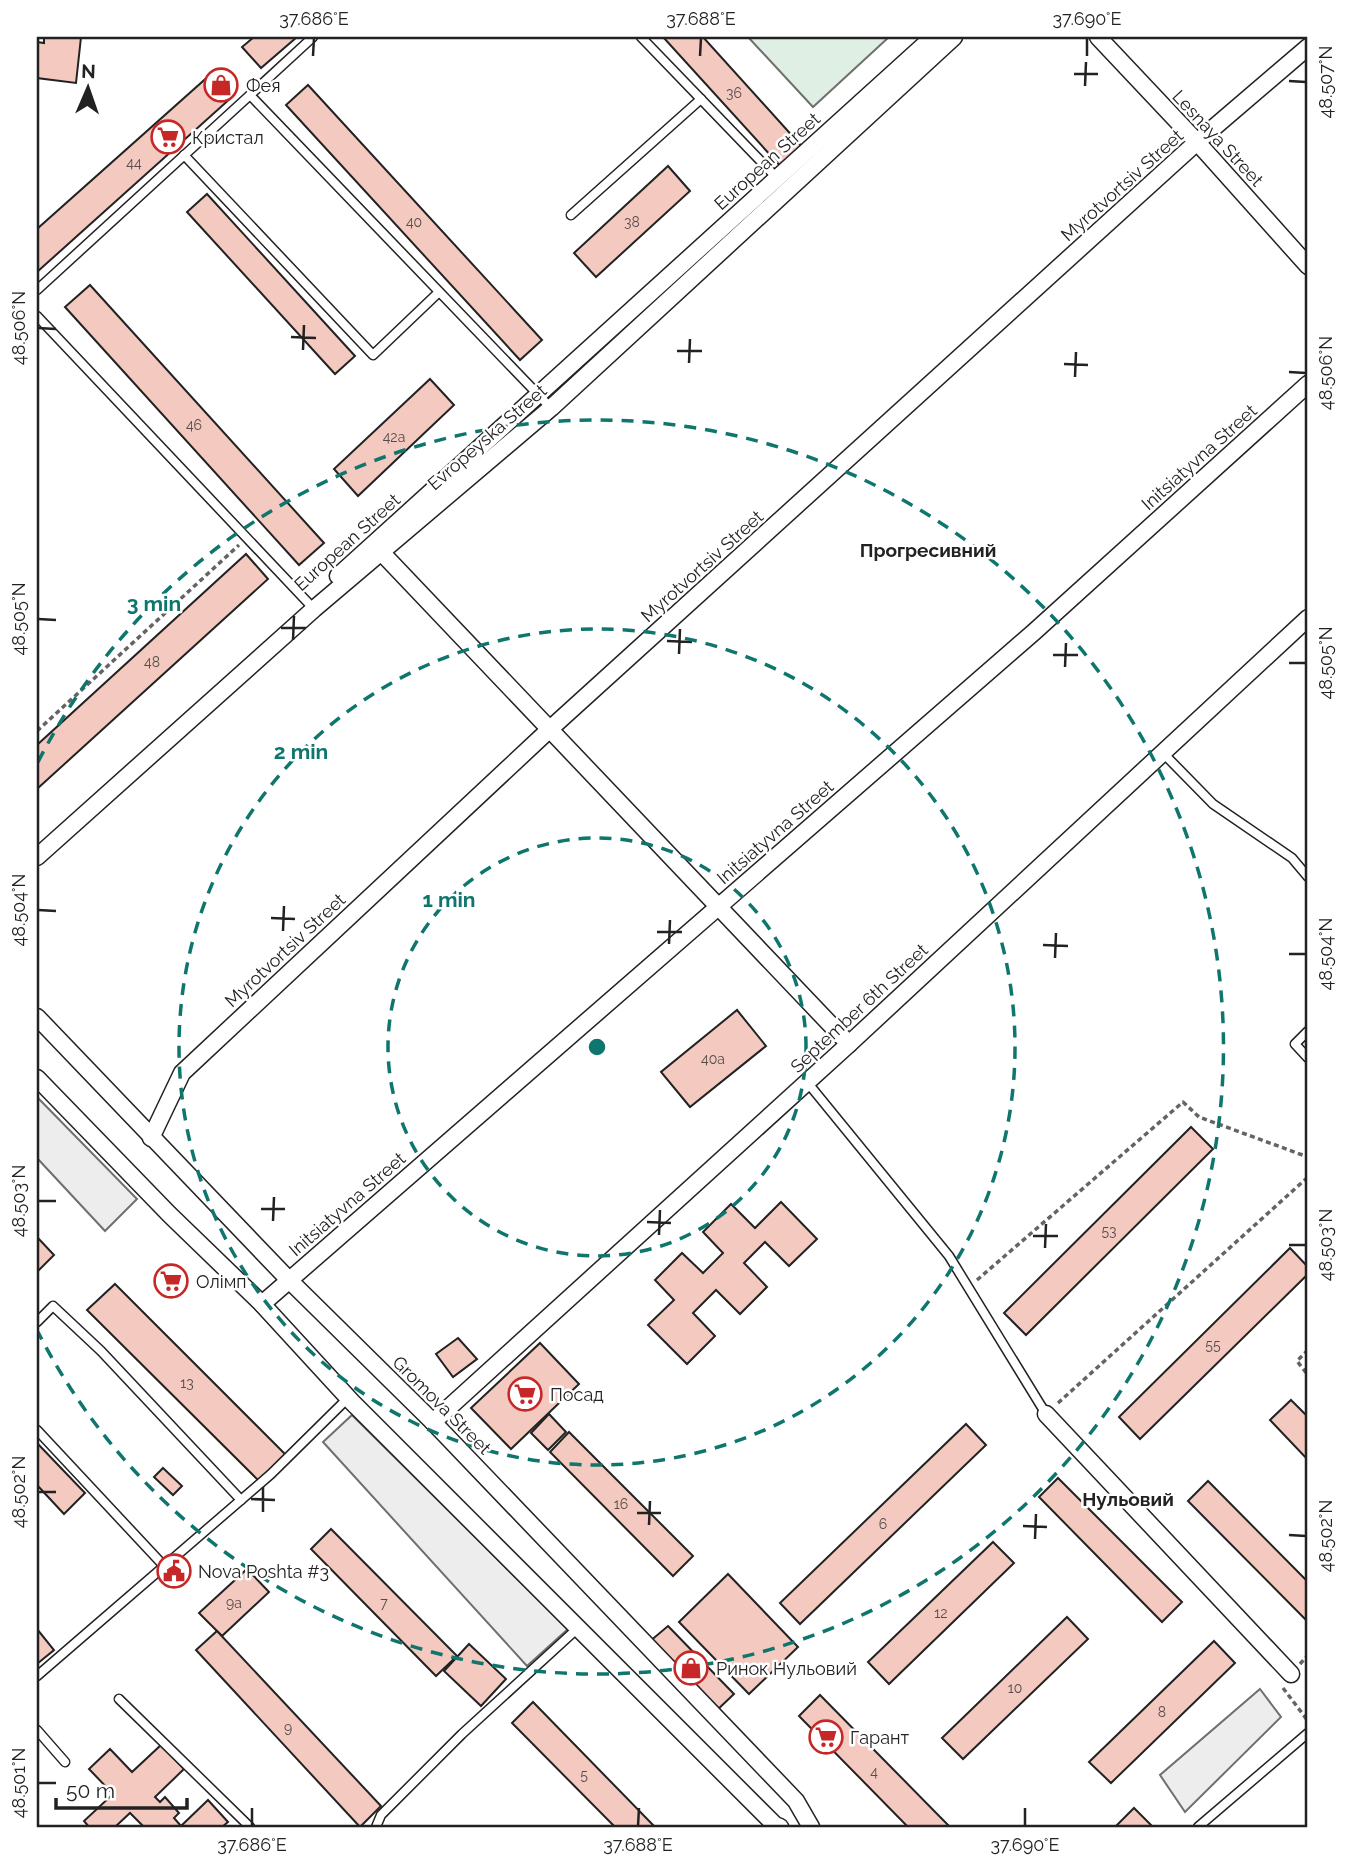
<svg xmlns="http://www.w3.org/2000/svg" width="1345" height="1864" font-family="Raleway,sans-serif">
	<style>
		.green { fill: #e0efe3; stroke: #6f6f6f; stroke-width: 2 }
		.parking { fill: #ededed; stroke: #6f6f6f; stroke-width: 2 }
		.building { fill: #f3c9c0; stroke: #222; stroke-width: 2 }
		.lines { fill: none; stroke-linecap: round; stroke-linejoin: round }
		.service-casing { stroke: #222; stroke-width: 11 }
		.minor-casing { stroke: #222; stroke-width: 19 }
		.path { stroke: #646464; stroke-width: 3.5; stroke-dasharray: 5 3.5; stroke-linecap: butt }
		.service { stroke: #fff; stroke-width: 8 }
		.minor { stroke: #fff; stroke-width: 16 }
		.ticks { fill: none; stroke: #222; stroke-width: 2.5 }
		.ring { fill: none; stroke: #0f766e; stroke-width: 3.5; stroke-dasharray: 12 9 }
		.labels { text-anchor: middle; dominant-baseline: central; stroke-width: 5; stroke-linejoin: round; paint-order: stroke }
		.number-label { font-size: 14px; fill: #564c4a }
		.poi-label { font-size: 18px; fill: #222; stroke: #fff; text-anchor: start }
		.street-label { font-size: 18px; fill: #222; stroke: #fff }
		.neighbourhood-label { font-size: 19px; font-weight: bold; fill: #222; stroke: #fff }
		.centre { fill: #0f766e; stroke: #fff; stroke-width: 3.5 }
		.ring-label { font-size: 21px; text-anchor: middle; font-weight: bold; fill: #0f766e; stroke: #fff; stroke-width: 5; stroke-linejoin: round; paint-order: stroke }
		.neatline { fill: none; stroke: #222; stroke-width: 2.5 }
		.ticks-label { font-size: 18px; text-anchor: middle; fill: #222 }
	</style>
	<rect width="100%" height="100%" fill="#fff"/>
	<polygon class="green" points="748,37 889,37 813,107"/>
	<g class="parking">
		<polygon points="37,1097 137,1199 105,1231 37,1158"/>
		<polygon points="352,1415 568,1629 527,1666 323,1442"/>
		<polygon points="1260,1689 1281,1717 1185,1812 1160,1775"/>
	</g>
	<g class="building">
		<polygon points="44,37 81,37 76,83 37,78 37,42 44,43"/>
		<polygon points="254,37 297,37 261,68 242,47"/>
		<polygon points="663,37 703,37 805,150 783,169"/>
		<polygon points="211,74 232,97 37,272 37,229"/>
		<polygon points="308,85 542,340 520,360 286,105"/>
		<polygon points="668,166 690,191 596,277 574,253"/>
		<polygon points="207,194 355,356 335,374 187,212"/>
		<polygon points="90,285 324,543 299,565 65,307"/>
		<polygon points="430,379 454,405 358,496 334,469"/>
		<polygon points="246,554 268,579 37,789 37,745"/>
		<polygon points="737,1010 766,1046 690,1107 661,1072"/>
		<polygon points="1191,1127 1213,1149 1026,1335 1004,1313"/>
		<polygon points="781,1202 817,1239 789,1266 765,1242 744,1263 767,1287 740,1314 716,1290 693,1313 715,1336 687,1364 648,1325 674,1300 655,1280 682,1253 703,1273 723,1253 703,1232 731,1204 755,1228"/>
		<polygon points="37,1237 54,1255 37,1272"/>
		<polygon points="1290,1248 1308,1267 1308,1274 1140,1439 1119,1417"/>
		<polygon points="115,1284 286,1455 261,1483 87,1310"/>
		<polygon points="458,1338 477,1359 453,1377 436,1354"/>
		<polygon points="540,1343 579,1384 511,1449 471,1408"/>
		<polygon points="1291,1400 1308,1417 1308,1460 1270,1420"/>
		<polygon points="549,1414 566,1432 548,1450 531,1433"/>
		<polygon points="966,1424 986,1445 800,1624 780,1603"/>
		<polygon points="569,1432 693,1556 673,1576 550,1452"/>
		<polygon points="37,1443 85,1493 64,1514 37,1485"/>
		<polygon points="163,1468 182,1486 173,1495 154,1477"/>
		<polygon points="1058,1478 1182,1602 1162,1622 1039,1497"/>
		<polygon points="1208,1481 1308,1582 1308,1622 1188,1501"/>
		<polygon points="331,1529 457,1656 436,1676 311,1549"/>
		<polygon points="993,1542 1014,1563 889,1684 868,1662"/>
		<polygon points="247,1569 269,1592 222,1636 199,1613"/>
		<polygon points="728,1574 798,1647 749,1694 679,1622"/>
		<polygon points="1067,1617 1088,1639 963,1759 942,1738"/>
		<polygon points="668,1626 734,1694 715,1712 649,1642"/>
		<polygon points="37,1629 54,1650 37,1664"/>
		<polygon points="217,1631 381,1806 360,1827 196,1650"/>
		<polygon points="1214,1641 1235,1663 1111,1783 1089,1762"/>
		<polygon points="469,1644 506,1679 481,1706 444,1671"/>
		<polygon points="820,1695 950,1827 908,1827 799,1716"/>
		<polygon points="533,1702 655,1827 615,1827 512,1723"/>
		<polygon points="161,1745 184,1769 155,1797 160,1802 165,1797 179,1813 174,1818 181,1826 208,1800 228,1822 222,1827 141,1827 143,1826 130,1813 115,1827 89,1827 84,1821 113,1794 89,1769 110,1749 132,1772"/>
		<polygon points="1134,1808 1153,1827 1115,1827"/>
	</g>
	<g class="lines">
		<defs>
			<g id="service">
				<polyline points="313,37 250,95 551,408"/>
				<polyline points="641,37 778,179"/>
				<polyline points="184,155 373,355 439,292"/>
				<polyline points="571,215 701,99"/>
				<polyline points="37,290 250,95"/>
				<polyline points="37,316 314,609"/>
				<polyline points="1162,752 1213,804 1292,858 1308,877"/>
				<polyline points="1308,1031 1295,1044 1308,1058"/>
				<polyline points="807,1082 949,1256 1046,1414"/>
				<polyline points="37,1322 53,1306 101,1351 241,1500"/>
				<polyline points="37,1430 164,1566"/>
				<polyline points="37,1676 271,1474 348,1398"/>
				<polyline points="119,1699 250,1827"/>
				<polyline points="37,1730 65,1762"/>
				<polyline points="376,1827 381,1815 462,1734 579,1627"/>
				<polyline points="1198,1827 1308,1733"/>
			</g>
			<g id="minor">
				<polyline points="1098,37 1197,142 1308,266"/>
				<polyline points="382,553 849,1044"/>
				<polyline points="338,576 933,37"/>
				<polyline points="37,857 314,609 551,408 954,37"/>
				<polyline points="37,1017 289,1280 433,1422 796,1801 811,1827"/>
				<polyline points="37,1078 169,1214 262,1304 352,1402 775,1825 780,1827"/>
				<polyline points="151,1138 182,1073 550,729 1197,142 1308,47"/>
				<polyline points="262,1304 1034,632 1308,384"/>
				<polyline points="1046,1414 1291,1674"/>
				<polyline points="433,1422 849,1044 1308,618"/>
			</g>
		</defs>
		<use href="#service" class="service-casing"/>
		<use href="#minor" class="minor-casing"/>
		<g class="path">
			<polyline points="37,731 239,545"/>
			<polyline points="977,1280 1183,1102 1199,1117 1308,1157"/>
			<polyline points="1308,1350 1297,1361 1308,1375"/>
			<polyline points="1058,1403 1308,1177"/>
			<polyline points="1300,1664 1308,1655"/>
			<polyline points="1283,1688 1308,1721"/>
		</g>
		<use href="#service" class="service"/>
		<use href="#minor" class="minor"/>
	</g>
	<path class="ticks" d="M313 56 314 38M700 56 701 38M1087 56V38M1074 74H1098M1289 81 1306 82M1085 86 1086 62M38 328 56 329M291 337 316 338M303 350 304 325M677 351H702M689 363 690 339M1064 364 1088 365M1289 372 1306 373M1075 377 1076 352M38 619 56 620M281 628H306M293 640 294 616M667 641 692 642M679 654 680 629M1053 655H1078M1289 663H1306M1065 667 1066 643M38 910 56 911M271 918 295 919M283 931 284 906M657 932H682M669 944 670 920M1043 945 1068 946M1289 954H1306M1055 958 1056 933M38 1201H56M261 1209H285M273 1221 274 1197M647 1222 671 1223M659 1235 660 1210M1033 1236H1058M1289 1245H1306M1045 1248 1046 1224M38 1492H56M251 1499 275 1500M263 1512V1487M637 1513H661M649 1525 650 1501M1023 1526 1047 1527M1289 1535 1306 1536M1035 1539 1036 1514M38 1783H56M252 1826V1808M638 1826 639 1808M1025 1826V1808"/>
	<g class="ring">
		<circle cx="597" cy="1047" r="209"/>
		<circle cx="597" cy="1047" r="418"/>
		<path d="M38 762A627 627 0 1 1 38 1332"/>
	</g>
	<defs>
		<symbol id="shop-ring" viewBox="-11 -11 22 22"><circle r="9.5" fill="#fff" stroke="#c62828" stroke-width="1.5"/><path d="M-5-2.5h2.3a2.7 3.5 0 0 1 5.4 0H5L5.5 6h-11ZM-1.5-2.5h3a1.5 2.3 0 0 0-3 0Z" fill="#c62828"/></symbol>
		<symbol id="supermarket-ring" viewBox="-11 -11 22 22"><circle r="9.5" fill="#fff" stroke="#c62828" stroke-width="1.5"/><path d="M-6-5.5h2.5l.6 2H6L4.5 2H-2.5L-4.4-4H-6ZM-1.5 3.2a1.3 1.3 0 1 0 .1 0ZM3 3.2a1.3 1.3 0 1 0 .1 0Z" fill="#c62828"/></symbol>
		<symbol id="civic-ring" viewBox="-11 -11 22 22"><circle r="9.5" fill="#fff" stroke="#c62828" stroke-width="1.5"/><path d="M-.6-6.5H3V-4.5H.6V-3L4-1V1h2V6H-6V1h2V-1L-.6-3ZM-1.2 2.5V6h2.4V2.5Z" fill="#c62828"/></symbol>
	</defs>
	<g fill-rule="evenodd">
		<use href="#shop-ring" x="202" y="66" width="38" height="38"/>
		<use href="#supermarket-ring" x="149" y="118" width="38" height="38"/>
		<use href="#supermarket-ring" x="152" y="1262" width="38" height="38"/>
		<use href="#supermarket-ring" x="506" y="1375" width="38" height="38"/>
		<use href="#civic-ring" x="155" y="1552" width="38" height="38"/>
		<use href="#shop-ring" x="672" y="1649" width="38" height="38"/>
		<use href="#supermarket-ring" x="807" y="1718" width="38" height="38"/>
	</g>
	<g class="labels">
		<g class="number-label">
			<text x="734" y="93">36</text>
			<text x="134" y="163">44</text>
			<text x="414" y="222">40</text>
			<text x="632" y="222">38</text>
			<text x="194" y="425">46</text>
			<text x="394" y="437">42а</text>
			<text x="152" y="662">48</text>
			<text x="713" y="1059">40а</text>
			<text x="1109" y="1231">53</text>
			<text x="1213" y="1345">55</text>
			<text x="187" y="1383">13</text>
			<text x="621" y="1504">16</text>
			<text x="883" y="1524">6</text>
			<text x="234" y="1603">9а</text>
			<text x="384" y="1603">7</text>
			<text x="941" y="1613">12</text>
			<text x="1015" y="1688">10</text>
			<text x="1162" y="1712">8</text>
			<text x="288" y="1728">9</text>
			<text x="874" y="1772">4</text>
			<text x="584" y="1775">5</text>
		</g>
		<g class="poi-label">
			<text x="246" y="85">Фея</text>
			<text x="192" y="137">Кристал</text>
			<text x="196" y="1281">Олімп</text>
			<text x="550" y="1394">Посад</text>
			<text x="198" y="1571">Nova Poshta #3</text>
			<text x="716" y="1668">Ринок Нульовий</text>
			<text x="850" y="1737">Гарант</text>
		</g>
		<g class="street-label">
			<text transform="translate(1218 138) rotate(47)">Lesnaya Street</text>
			<text transform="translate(767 161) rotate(-42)">European Street</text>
			<text transform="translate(1122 185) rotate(-42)">Myrotvortsiv Street</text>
			<text transform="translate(487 437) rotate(-41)">Evropeyska Street</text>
			<text transform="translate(1199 457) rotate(-42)">Initsiatyvna Street</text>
			<text transform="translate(347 542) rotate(-42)">European Street</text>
			<text transform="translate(702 566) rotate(-42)">Myrotvortsiv Street</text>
			<text transform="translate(775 832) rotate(-41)">Initsiatyvna Street</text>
			<text transform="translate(285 950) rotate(-43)">Myrotvortsiv Street</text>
			<text transform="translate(859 1008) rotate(-43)">September 6th Street</text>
			<text transform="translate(347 1204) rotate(-41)">Initsiatyvna Street</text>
			<text transform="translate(442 1405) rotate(45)">Gromova Street</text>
		</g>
		<g class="neighbourhood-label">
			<text x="928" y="550">Прогресивний</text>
			<text x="1128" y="1499">Нульовий</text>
		</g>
	</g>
	<circle cx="597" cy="1047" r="10" class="centre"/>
	<g class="ring-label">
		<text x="154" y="611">3 min</text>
		<text x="301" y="759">2 min</text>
		<text x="449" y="907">1 min</text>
	</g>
	<rect width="1345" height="1864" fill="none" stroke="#ffffff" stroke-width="77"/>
	<g transform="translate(88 88) rotate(2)" stroke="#ffffff" stroke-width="5" paint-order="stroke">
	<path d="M0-5L12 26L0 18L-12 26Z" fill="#222222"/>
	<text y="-10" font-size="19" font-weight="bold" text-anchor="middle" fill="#222222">N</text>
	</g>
	<path d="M56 1798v10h131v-10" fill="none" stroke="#222222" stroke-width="3.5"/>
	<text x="66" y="1798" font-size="21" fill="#222222" stroke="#ffffff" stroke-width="5" paint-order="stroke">50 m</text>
	<rect x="38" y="38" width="1268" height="1788" class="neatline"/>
	<g class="ticks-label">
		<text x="314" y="25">37.686°E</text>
		<text x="701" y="25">37.688°E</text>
		<text x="1087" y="25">37.690°E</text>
		<text transform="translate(1326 82) rotate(-90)" y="6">48.507°N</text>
		<text transform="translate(19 328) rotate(-90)" y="6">48.506°N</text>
		<text transform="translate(1326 373) rotate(-90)" y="6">48.506°N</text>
		<text transform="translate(19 619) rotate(-90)" y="6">48.505°N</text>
		<text transform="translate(1326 663) rotate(-90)" y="6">48.505°N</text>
		<text transform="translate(19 910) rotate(-90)" y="6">48.504°N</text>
		<text transform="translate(1326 954) rotate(-90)" y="6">48.504°N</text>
		<text transform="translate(19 1201) rotate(-90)" y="6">48.503°N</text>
		<text transform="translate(1326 1245) rotate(-90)" y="6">48.503°N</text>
		<text transform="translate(19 1492) rotate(-90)" y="6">48.502°N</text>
		<text transform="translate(1326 1536) rotate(-90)" y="6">48.502°N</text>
		<text transform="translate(19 1783) rotate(-90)" y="6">48.501°N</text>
		<text x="252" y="1851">37.686°E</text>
		<text x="638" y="1851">37.688°E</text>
		<text x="1025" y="1851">37.690°E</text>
	</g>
</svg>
